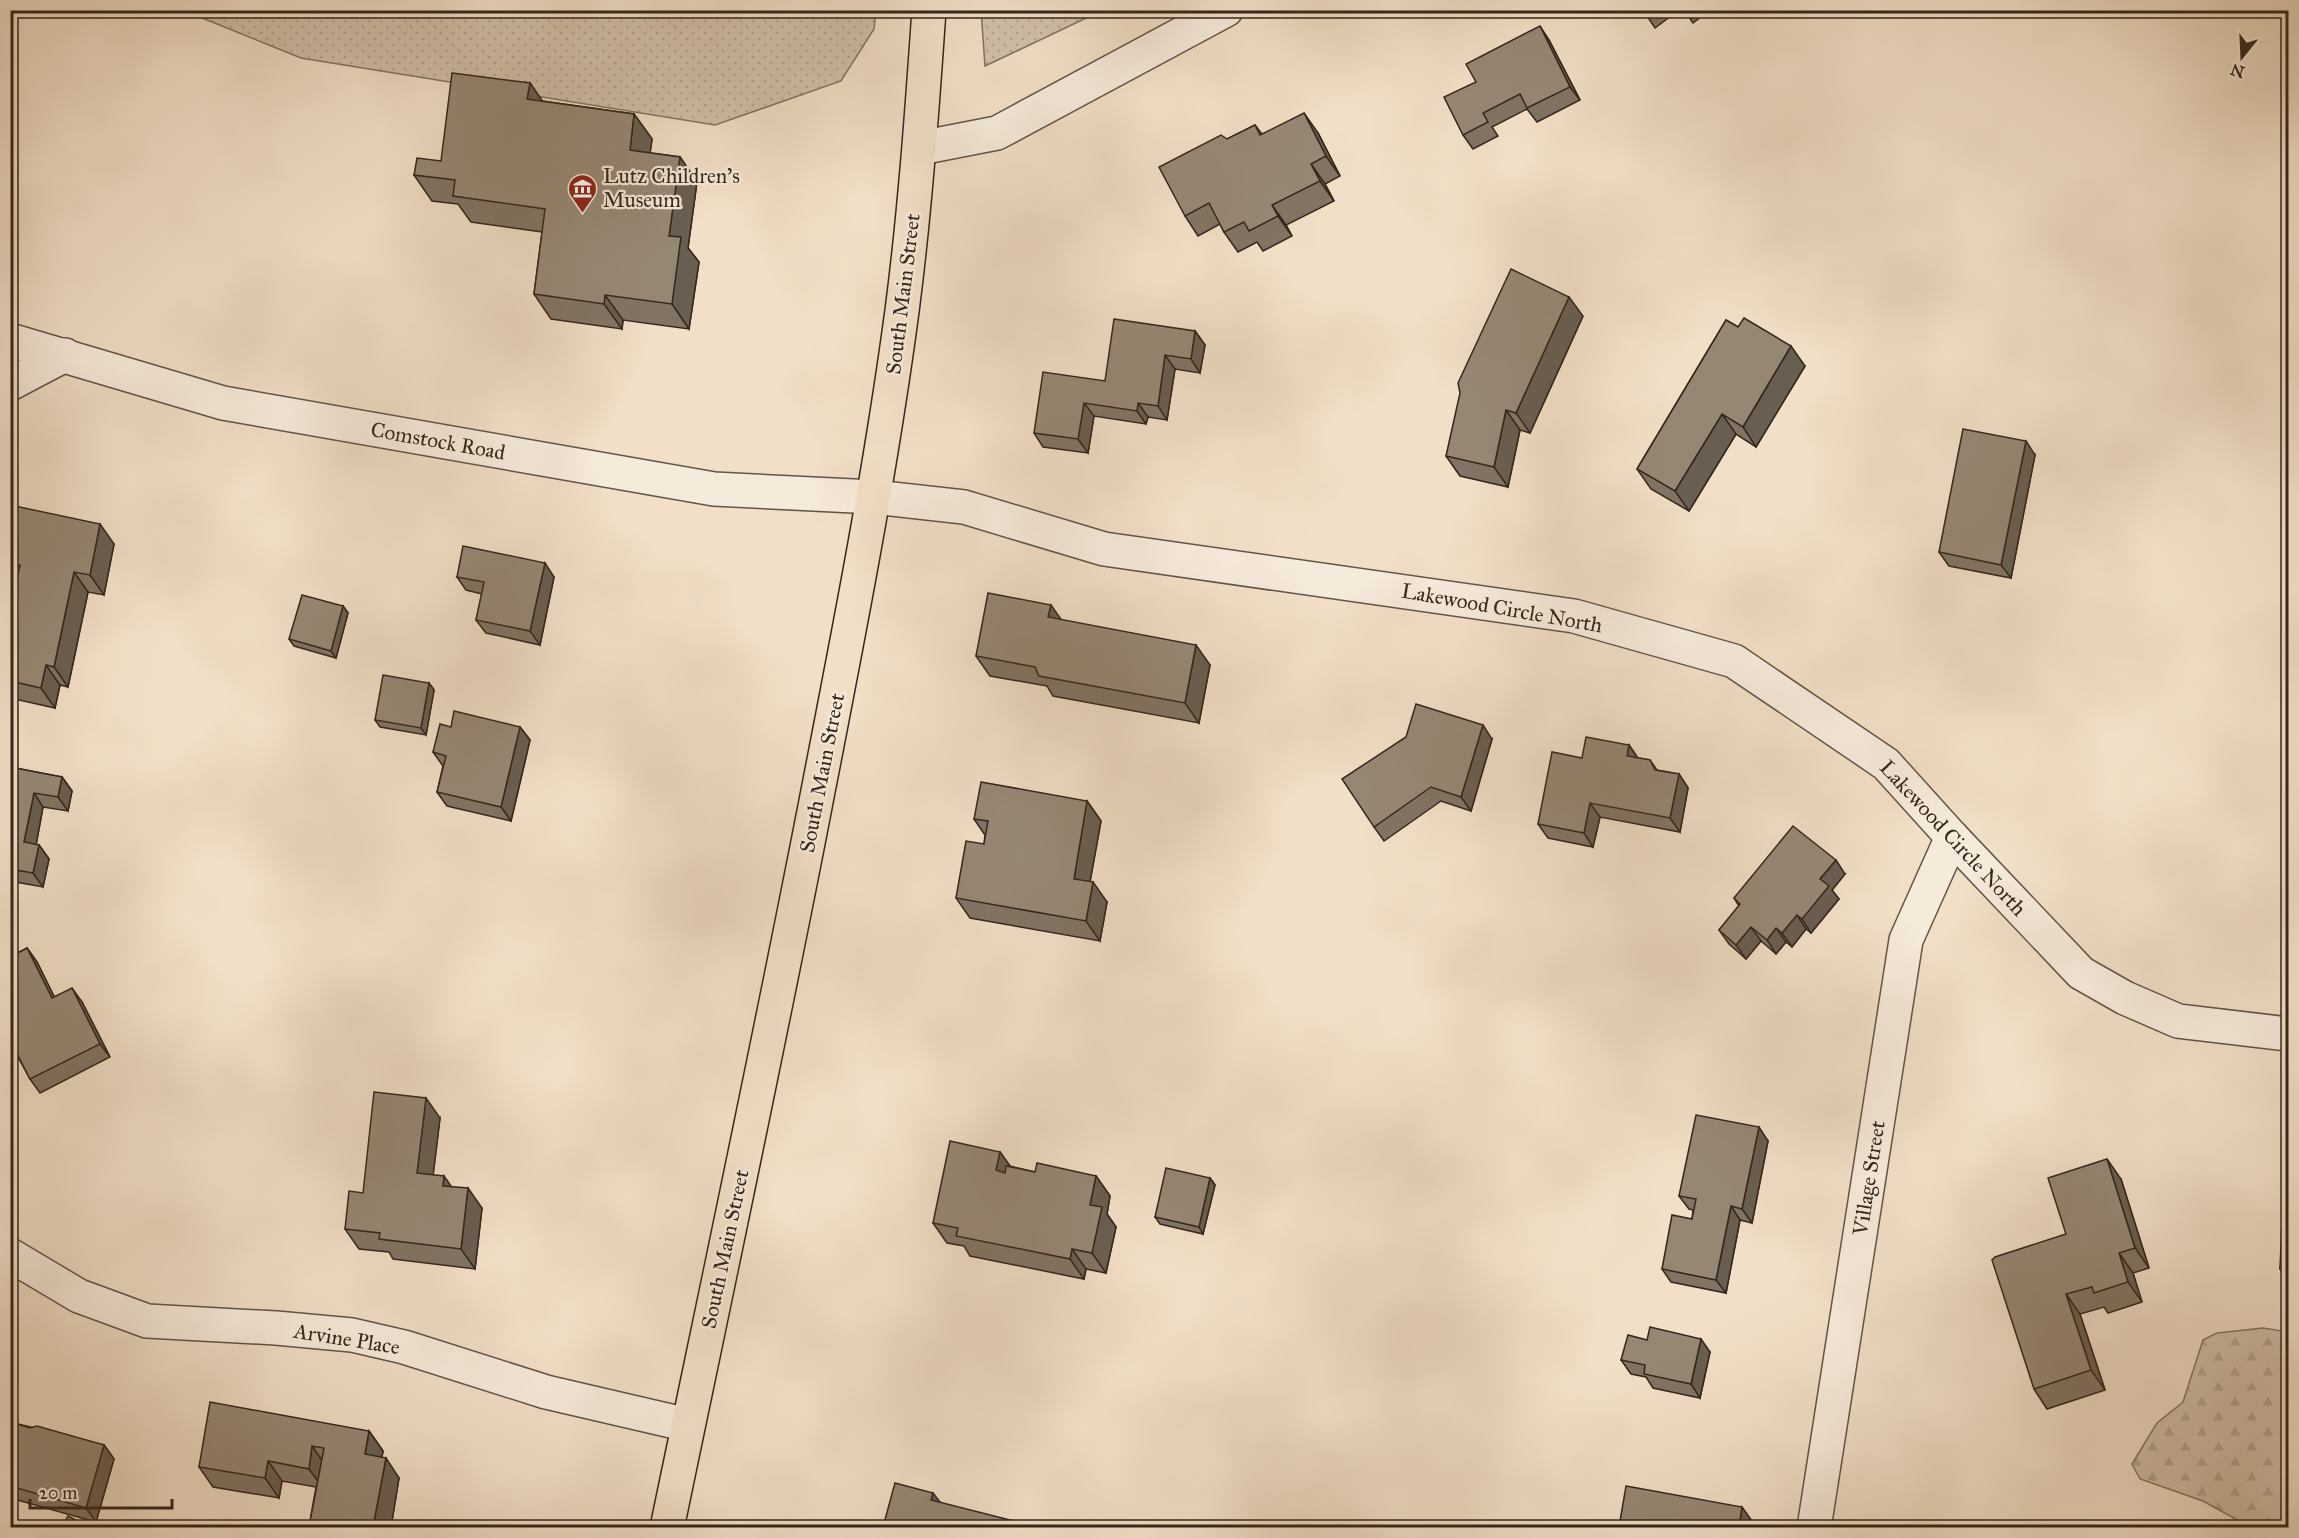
<svg xmlns="http://www.w3.org/2000/svg" width="2299" height="1538" font-family="'IM FELL Great Primer',serif">
	<style>
		.forest { fill: url(#forest-firs); stroke: #827463; stroke-width: 1.5 }
		.park { fill: url(#park-dots); stroke: #827463; stroke-width: 1.5 }
		.lines { fill: none; stroke-linecap: round; stroke-linejoin: round }
		.minor-casing { stroke: #625547; stroke-width: 36 }
		.primary-casing { stroke: #33271c; stroke-width: 36 }
		.minor { stroke: #f6eadb; stroke-width: 33 }
		.primary { stroke: #f1dfc7; stroke-width: 33 }
		.wall { fill: #817465; stroke: #33271c; stroke-width: 1.5 }
		.shaded-wall { fill: #695e52; stroke: #33271c; stroke-width: 1.5 }
		.building { fill: #968775; stroke: #33271c; stroke-width: 1.5 }
		.labels { text-anchor: middle; dominant-baseline: central; stroke-width: 4.5; stroke-linejoin: round; paint-order: stroke }
		.poi-label { font-size: 21px; fill: #33271c; stroke: #f6eadb; text-anchor: start }
		.street-label { font-size: 21px; fill: #33271c; stroke: #f6eadb }
	</style>
	<defs>
		<pattern id="forest-firs" width="22" height="20" patternUnits="userSpaceOnUse" patternTransform="scale(1.5)"><rect width="22" height="20" fill="#d1c0aa"/><path d="M5 1l3.5 6h-7zM16 11l3.5 6h-7z" fill="#b4a592"/></pattern>
		<pattern id="park-dots" width="8" height="8" patternUnits="userSpaceOnUse" patternTransform="scale(1.5)"><rect width="8" height="8" fill="#d1c0aa"/><path d="M2 2h.1M6 6h.1" fill="none" stroke="#b4a592" stroke-width="1.8" stroke-linecap="round"/></pattern>
	</defs>
	<rect width="100%" height="100%" fill="#f1dfc7"/>
	<filter id="stains"><feTurbulence type="fractalNoise" baseFrequency=".00333" numOctaves="4"/><feColorMatrix values="0 0 0 0 .2 0 0 0 0 .09 0 0 0 0 .02 0 0 0 .5 -.17"/></filter>
	<radialGradient id="worn" r=".72"><stop offset=".6" stop-color="#630" stop-opacity="0"/><stop offset="1" stop-color="#630" stop-opacity=".3"/></radialGradient>
	<polygon class="forest" points="2263,1328 2288,1332 2288,1527 2250,1527 2203,1501 2140,1479 2132,1464 2157,1423 2183,1402 2203,1340 2217,1333"/>
	<g class="park">
		<polygon points="981,10 1101,10 1101,11 985,66"/>
		<polygon points="185,11 876,11 874,29 841,81 715,125 301,58"/>
	</g>
	<g class="lines">
		<defs>
			<g id="minor">
				<polyline points="920,148 997,133 1226,10"/>
				<polyline points="10,340 223,403 714,489 874,497 964,507 1104,549 1574,616 1734,661 1886,764 1952,837 2081,973 2125,998 2178,1021 2288,1034"/>
				<polyline points="10,384 65,355"/>
				<polyline points="10,1255 79,1296 147,1321 276,1328 352,1335 404,1347 546,1392 688,1425"/>
				<polyline points="1814,1528 1906,940 1952,837"/>
			</g>
			<path id="primary" d="M667 1528C716 1292 766 1058 812 822 845 652 879 483 902 311 915 211 922 111 929 10"/>
		</defs>
		<use href="#minor" class="minor-casing"/>
		<use href="#primary" class="primary-casing"/>
		<use href="#minor" class="minor"/>
		<use href="#primary" class="primary"/>
	</g>
	<g class="wall">
		<polygon points="1643,10 1679,10 1655,28"/>
		<polygon points="1684,10 1710,10 1693,23"/>
		<polygon points="1549,40 1580,100 1537,122 1527,109 1492,127 1498,136 1473,149 1463,135 1476,82"/>
		<polygon points="530,83 542,101 634,114 652,139 650,153 680,157 697,182 688,248 699,262 689,329 623,320 622,329 551,319 534,294 542,232 471,222 458,204 432,201 414,175 441,161"/>
		<polygon points="1255,125 1262,134 1318,133 1340,176 1325,184 1334,201 1286,225 1292,236 1263,251 1257,242 1238,252 1224,232 1220,224 1198,236 1185,216 1227,139"/>
		<polygon points="1583,316 1530,433 1520,430 1508,487 1460,476 1446,456"/>
		<polygon points="1726,320 1805,366 1756,447 1736,434 1689,511 1651,489 1637,469"/>
		<polygon points="1195,331 1205,345 1200,373 1175,369 1167,420 1148,417 1146,424 1094,416 1088,453 1043,447 1034,433 1105,381"/>
		<polygon points="2035,455 2011,578 1949,566 1939,552"/>
		<polygon points="10,505 114,544 104,595 88,592 68,687 60,685 55,708 10,698 10,609 16,582 14,581 10,576"/>
		<polygon points="457,577 554,577 540,645 486,633 476,620 482,594 466,590"/>
		<polygon points="343,606 348,613 336,658 294,646 289,639"/>
		<polygon points="1061,620 1210,665 1199,723 1053,696 1047,686 990,676 976,656"/>
		<polygon points="429,683 434,690 426,735 380,727 375,720"/>
		<polygon points="451,727 520,727 530,740 511,821 447,806 437,792 443,766 433,752"/>
		<polygon points="1492,739 1471,811 1441,801 1384,841 1374,827"/>
		<polygon points="1629,745 1638,758 1650,760 1657,770 1679,774 1688,788 1680,832 1600,817 1593,847 1548,838 1538,824 1582,758"/>
		<polygon points="10,767 62,777 72,791 68,811 43,807 36,845 39,845 49,859 43,887 10,881"/>
		<polygon points="1087,801 1101,821 1090,882 1107,902 1100,941 970,918 956,898 984,844 985,835 974,819"/>
		<polygon points="1845,874 1832,890 1839,899 1811,933 1806,929 1792,947 1786,942 1776,954 1761,941 1746,959 1729,944 1719,930 1739,906 1734,898"/>
		<polygon points="27,948 37,962 54,997 82,1002 110,1057 40,1093 30,1079 19,1059 10,1063 10,957"/>
		<polygon points="440,1118 433,1175 482,1208 475,1269 393,1259 389,1252 359,1249 345,1229 363,1193"/>
		<polygon points="1768,1141 1752,1223 1740,1220 1726,1293 1671,1282 1662,1269 1692,1219 1693,1210 1689,1209 1679,1196"/>
		<polygon points="1000,1152 1010,1166 1035,1172 1096,1176 1110,1196 1107,1214 1116,1227 1106,1273 1086,1269 1084,1279 970,1256 964,1246 947,1243 933,1223"/>
		<polygon points="1210,1178 1215,1185 1203,1234 1160,1224 1155,1217"/>
		<polygon points="2121,1179 2149,1268 2133,1273 2142,1302 2108,1313 2104,1307 2080,1314 2105,1390 2047,1409 2034,1389 2066,1234"/>
		<polygon points="2289,1196 2289,1281 2280,1269"/>
		<polygon points="1647,1340 1710,1352 1700,1398 1653,1388 1646,1377 1631,1374 1621,1360"/>
		<polygon points="10,1422 104,1445 114,1459 96,1522 10,1498"/>
		<polygon points="369,1431 383,1451 382,1457 399,1478 391,1527 309,1527 316,1487 282,1481 279,1498 213,1487 199,1467"/>
	</g>
	<g class="shaded-wall">
		<polygon points="1540,26 1549,40 1580,100 1570,87"/>
		<polygon points="530,83 548,109 527,99"/>
		<polygon points="1304,113 1318,133 1340,176 1326,156"/>
		<polygon points="634,114 652,139 647,175 630,150"/>
		<polygon points="680,157 697,182 688,248 699,262 689,329 672,304 669,236"/>
		<polygon points="1311,164 1325,184 1334,201 1320,181"/>
		<polygon points="1272,205 1286,225 1292,236 1278,216"/>
		<polygon points="605,295 623,320 622,329 604,304"/>
		<polygon points="1569,297 1583,316 1530,433 1516,413"/>
		<polygon points="1195,331 1205,345 1200,373 1191,359"/>
		<polygon points="1791,346 1805,366 1756,447 1743,427"/>
		<polygon points="1165,355 1175,369 1167,420 1158,406"/>
		<polygon points="1084,403 1094,416 1088,453 1078,439"/>
		<polygon points="1138,403 1148,417 1146,424 1137,411"/>
		<polygon points="1506,410 1520,430 1508,487 1494,467"/>
		<polygon points="1722,414 1736,434 1689,511 1675,491"/>
		<polygon points="2026,441 2035,455 2011,578 2001,565"/>
		<polygon points="100,524 114,544 104,595 90,575"/>
		<polygon points="545,563 554,577 540,645 530,631"/>
		<polygon points="74,572 88,592 68,687 54,667"/>
		<polygon points="1051,605 1065,625 1048,617"/>
		<polygon points="343,606 348,613 336,658 331,651"/>
		<polygon points="1196,645 1210,665 1199,723 1185,703"/>
		<polygon points="46,665 60,685 55,708 41,688"/>
		<polygon points="429,683 434,690 426,735 421,728"/>
		<polygon points="1483,725 1492,739 1471,811 1461,797"/>
		<polygon points="520,727 530,740 511,821 501,807"/>
		<polygon points="1629,745 1638,759 1627,756"/>
		<polygon points="1679,774 1688,788 1680,832 1670,818"/>
		<polygon points="62,777 72,791 68,811 58,797"/>
		<polygon points="34,793 43,807 34,856 24,842"/>
		<polygon points="1087,801 1101,821 1087,898 1074,879"/>
		<polygon points="1590,803 1600,817 1593,847 1584,833"/>
		<polygon points="39,845 49,859 43,887 33,873"/>
		<polygon points="1836,860 1845,874 1832,890 1839,899 1811,933 1802,919 1820,879"/>
		<polygon points="1093,882 1107,902 1100,941 1086,921"/>
		<polygon points="1797,915 1806,929 1792,947 1782,933"/>
		<polygon points="1751,927 1761,941 1746,959 1736,945"/>
		<polygon points="1776,928 1786,942 1776,954 1767,940"/>
		<polygon points="27,948 37,962 62,1012 52,998"/>
		<polygon points="72,988 82,1002 110,1057 100,1044"/>
		<polygon points="426,1098 440,1118 431,1193 417,1173"/>
		<polygon points="1759,1127 1768,1141 1752,1223 1742,1209"/>
		<polygon points="1000,1152 1014,1172 1009,1190 996,1170"/>
		<polygon points="2107,1159 2121,1179 2149,1268 2135,1248"/>
		<polygon points="444,1176 458,1196 443,1186"/>
		<polygon points="1096,1176 1110,1196 1107,1214 1116,1227 1106,1273 1092,1253 1090,1205"/>
		<polygon points="1210,1178 1215,1185 1203,1234 1199,1227"/>
		<polygon points="468,1188 482,1208 475,1269 461,1249"/>
		<polygon points="1731,1206 1740,1220 1726,1293 1716,1280"/>
		<polygon points="1072,1249 1086,1269 1084,1279 1070,1259"/>
		<polygon points="2119,1253 2133,1273 2142,1302 2128,1282"/>
		<polygon points="2066,1294 2080,1314 2105,1390 2091,1370"/>
		<polygon points="1701,1339 1710,1352 1700,1398 1691,1384"/>
		<polygon points="369,1431 383,1451 379,1474 365,1454"/>
		<polygon points="104,1445 114,1459 96,1522 86,1508"/>
		<polygon points="312,1446 326,1466 323,1488 309,1469"/>
		<polygon points="386,1458 399,1478 391,1527 373,1527"/>
		<polygon points="268,1461 282,1481 279,1498 265,1478"/>
		<polygon points="933,1493 943,1506 931,1500"/>
		<polygon points="1742,1507 1752,1521 1751,1527 1739,1527"/>
		<polygon points="1014,1521 1018,1527 1012,1527"/>
	</g>
	<g class="building">
		<polygon points="1540,26 1570,87 1527,108 1520,94 1483,113 1488,122 1463,135 1444,97 1476,82 1466,64"/>
		<polygon points="452,73 530,83 527,99 634,114 630,150 680,157 669,236 681,237 672,304 605,295 604,304 534,294 545,209 453,196 455,180 414,175 417,158 441,161"/>
		<polygon points="1304,113 1326,156 1311,164 1320,181 1272,205 1278,216 1249,231 1244,222 1224,232 1209,203 1185,216 1159,167 1221,135 1227,139 1255,125 1260,135"/>
		<polygon points="1511,269 1569,297 1516,413 1506,410 1494,467 1446,456 1460,393 1458,383"/>
		<polygon points="1744,318 1791,346 1743,427 1722,414 1675,491 1637,469 1726,320 1738,327"/>
		<polygon points="1114,319 1195,331 1191,359 1165,355 1158,406 1138,403 1137,411 1084,403 1078,439 1034,433 1043,372 1105,381"/>
		<polygon points="1963,429 2026,441 2001,565 1939,552"/>
		<polygon points="10,505 100,524 90,575 74,572 54,667 46,665 41,688 10,681 10,609 20,565 10,563"/>
		<polygon points="463,546 545,563 530,631 476,620 484,582 457,577"/>
		<polygon points="988,593 1051,605 1048,617 1196,645 1185,703 1039,676 1035,667 976,656"/>
		<polygon points="302,595 343,606 331,651 289,639"/>
		<polygon points="383,675 429,683 421,728 375,720"/>
		<polygon points="1416,704 1483,725 1461,797 1431,787 1374,827 1342,779 1406,737"/>
		<polygon points="454,711 520,727 501,807 437,792 446,756 433,752 440,724 451,727"/>
		<polygon points="1586,737 1629,745 1627,756 1650,760 1655,770 1679,774 1670,818 1590,803 1584,833 1538,824 1552,752 1582,758"/>
		<polygon points="10,767 62,777 58,797 34,793 24,842 39,845 33,873 10,869"/>
		<polygon points="981,782 1087,801 1074,879 1093,882 1086,921 956,898 966,841 984,844 988,821 974,819"/>
		<polygon points="1793,826 1836,860 1820,879 1829,886 1802,919 1797,915 1782,933 1776,928 1767,940 1751,927 1736,945 1719,930 1740,904 1734,898"/>
		<polygon points="27,948 52,998 72,988 100,1044 30,1079 12,1044 10,1044 10,957"/>
		<polygon points="374,1092 426,1098 417,1173 444,1176 443,1186 468,1188 461,1249 379,1239 380,1233 345,1229 349,1191 363,1193"/>
		<polygon points="1696,1115 1759,1127 1742,1209 1731,1206 1716,1280 1662,1269 1672,1215 1692,1219 1696,1199 1679,1196"/>
		<polygon points="950,1141 1000,1152 996,1170 1005,1173 1006,1166 1035,1172 1037,1163 1096,1176 1090,1205 1102,1207 1092,1253 1072,1249 1070,1259 956,1236 958,1228 933,1223"/>
		<polygon points="2107,1159 2135,1248 2119,1253 2128,1282 2094,1293 2092,1287 2066,1294 2091,1370 2034,1389 1992,1260 1995,1257 2066,1234 2048,1178"/>
		<polygon points="1166,1168 1210,1178 1199,1227 1155,1217"/>
		<polygon points="2283,1196 2289,1196 2289,1269 2280,1269"/>
		<polygon points="1650,1327 1701,1339 1691,1384 1644,1374 1645,1365 1621,1360 1628,1335 1647,1340"/>
		<polygon points="210,1402 369,1431 365,1454 386,1458 373,1527 309,1527 324,1448 312,1446 309,1469 268,1461 265,1478 199,1467"/>
		<polygon points="10,1422 30,1428 37,1426 104,1445 86,1508 10,1486"/>
		<polygon points="895,1483 933,1493 931,1500 1014,1521 1012,1527 883,1527"/>
		<polygon points="1626,1486 1742,1507 1739,1527 1619,1527"/>
		<polygon points="68,1516 89,1527 62,1527"/>
	</g>
	<defs>
		<symbol id="museum-pin" viewBox="-11 -11 22 30"><path d="M0 17L-7.5 6A9.5 9.5 0 1 1 7.5 6Z" fill="#8f2418" stroke="#f6eadb"/><path d="M0-6L6-3V-2H-6V-3ZM-5-1h2V3h-2ZM-1-1h2V3h-2ZM3-1h2V3H3ZM-6 4H6V6H-6Z" fill="#fff"/></symbol>
	</defs>
	<g fill-rule="evenodd">
		<use href="#museum-pin" x="566" y="172" width="33" height="45"/>
	</g>
	<g class="labels">
		<g class="poi-label">
			<text x="603" y="176">Lutz Children's<tspan x="603" dy="24">Museum</tspan></text>
		</g>
		<g class="street-label">
			<text transform="translate(903 294) rotate(-83)">South Main Street</text>
			<text transform="translate(438 441) rotate(10)">Comstock Road</text>
			<text transform="translate(1502 608) rotate(10)">Lakewood Circle North</text>
			<text transform="translate(822 773) rotate(-79)">South Main Street</text>
			<text transform="translate(1953 838) rotate(47)">Lakewood Circle North</text>
			<text transform="translate(1869 1178) rotate(-81)">Village Street</text>
			<text transform="translate(725 1249) rotate(-78)">South Main Street</text>
			<text transform="translate(347 1339) rotate(9)">Arvine Place</text>
		</g>
	</g>
	<rect width="2299" height="1538" fill="none" stroke="#f1dfc7" stroke-width="36"/>
	<rect x="12" y="12" width="2275" height="1514" fill="none" stroke="#33271c" stroke-width="3"/>
	<rect x="18" y="18" width="2263" height="1502" fill="none" stroke="#33271c" stroke-width="1.5"/>
	<g transform="translate(2242 57) rotate(198)" stroke="#f6eadb" stroke-width="4.5" paint-order="stroke">
	<path d="M0-4.5L10 22L0 15L-10 22Z" fill="#33271c"/>
	<text y="-9" font-size="16" font-weight="bold" text-anchor="middle" fill="#33271c">N</text>
	</g>
	<path d="M30 1499v9h142v-9" fill="none" stroke="#33271c" stroke-width="3"/>
	<text x="39" y="1499" font-size="18" fill="#33271c" stroke="#f6eadb" stroke-width="4.5" paint-order="stroke">20 m</text>
	<rect width="100%" height="100%" filter="url(#stains)"/>
	<rect width="100%" height="100%" fill="url(#worn)"/>
</svg>
